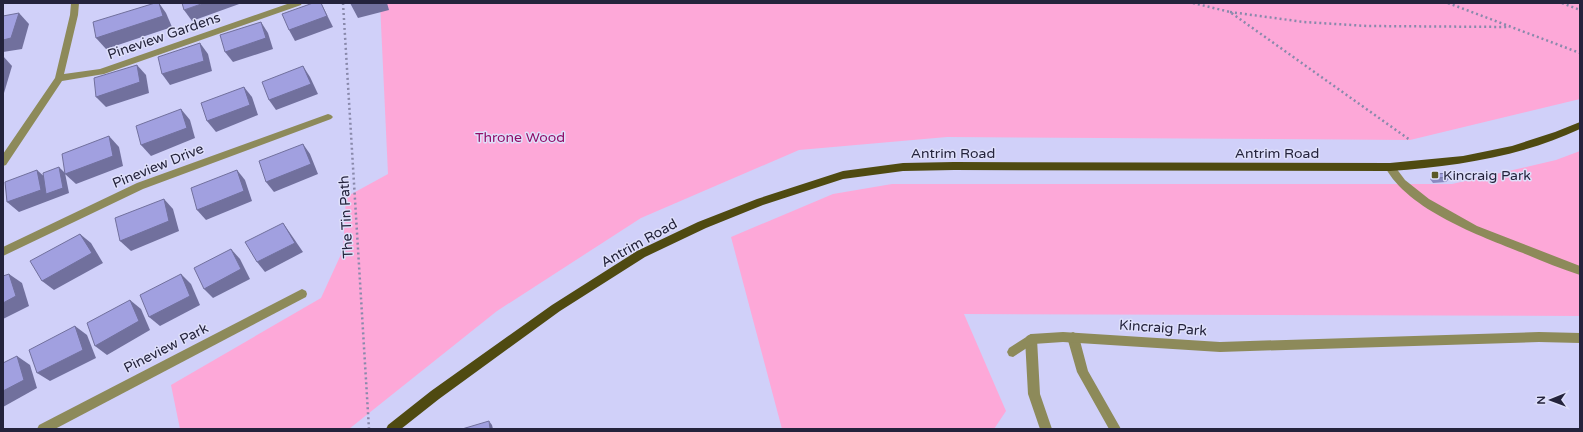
<svg xmlns="http://www.w3.org/2000/svg" width="1583" height="432" font-family="'Varela Round',sans-serif">
	<style>
		.green { fill: #fda8d8 }
		.lines { fill: none; stroke-linecap: round; stroke-linejoin: round }
		.path { stroke: #8989ab; stroke-width: 2.5; stroke-dasharray: 2 3; stroke-linecap: butt }
		.lane { fill: #8d8a5a; fill-rule: evenodd }
		.street { fill: #8d8a5a; fill-rule: evenodd }
		.primary { fill: #4f4a11; fill-rule: evenodd }
		.wall { fill: #8a8ac1 }
		.shaded-wall { fill: #71709d }
		.building { fill: #a1a0e0; stroke: #71709d }
		.poi-dot { fill: #5c5925; stroke: #dedffa; stroke-width: 1.5 }
		.labels { text-anchor: middle; dominant-baseline: central; stroke-width: 3; stroke-linejoin: round; paint-order: stroke }
		.street-label { font-size: 14px; fill: #24233c; stroke: #dedffa }
		.park-label { font-size: 14px; fill: #8f0d68; stroke: #dedffa }
		.poi-label { font-size: 14px; fill: #24233c; stroke: #dedffa; text-anchor: start }
	</style>
	<rect width="100%" height="100%" fill="#d0d0f9"/>
	<g class="green">
		<polygon points="380,3 1580,3 1580,99 1410,140 947,137 799,150 641,218 497,311 349,429 180,429 171,385 321,298 343,250 346,197 388,174"/>
		<polygon points="1580,151 1580,316 964,314 1006,411 994,429 782,429 731,237 833,194 892,184 1452,184 1556,160"/>
	</g>
	<g class="lines">
		<g class="path">
			<polyline points="343,3 369,429"/>
			<polyline points="1193,3 1230,12 1410,140"/>
			<polyline points="1448,3 1580,53"/>
			<polyline points="1562,3 1580,10"/>
			<polyline points="1230,12 1304,22 1367,26 1509,27"/>
		</g>
		<g class="lane">
			<polygon points="1073,332 1077,334 1079,337 1088,371 1121,429 1109,429 1077,372 1067,337 1069,334"/>
			<polygon points="1031,334 1035,336 1037,339 1040,394 1052,429 1040,429 1028,394 1025,339 1027,336"/>
		</g>
		<g class="street">
			<polygon points="71,3 79,3 78,15 64,74 100,69 290,3 302,3 301,5 104,74 62,81 6,165 3,166 3,154 55,78 70,15"/>
			<polygon points="328,114 331,115 333,117 331,119 143,189 3,256 3,247 137,183"/>
			<path d="M1390 163 1393 164 1405 180 1429 199 1477 226 1580 266V275C1561 269 1542 261 1523 253 1480 236 1408 210 1385 167L1387 164Z"/>
			<polygon points="302,289 306,291 307,294 306,297 55,429 37,429 39,425"/>
			<polygon points="1063,332 1220,342 1539,332 1580,333 1580,343 1539,342 1220,352 1063,342 1033,344 1013,357 1009,356 1007,352 1009,348 1031,334"/>
		</g>
		<path class="primary" d="M1580 122V129C1520 157 1456 166 1390 171L954 170 903 171 843 179 763 205 706 228 645 257 560 311 439 399 401 429H386L388 425 431 391 552 305 637 251 698 222 757 199 843 171 903 163 954 162 1390 163 1463 156 1512 146 1555 132Z"/>
	</g>
	<polygon class="wall" points="1436,174 1451,177 1446,182 1433,183 1430,179"/>
	<g class="shaded-wall">
		<polygon points="159,3 166,13 172,27 106,49 96,38"/>
		<polygon points="204,3 242,3 192,21 184,10"/>
		<polygon points="321,3 333,27 295,41 289,30"/>
		<polygon points="350,3 389,3 387,3 389,10 358,18"/>
		<polygon points="19,13 29,24 22,49 3,52 3,40"/>
		<polygon points="261,22 268,33 273,49 233,62 225,52"/>
		<polygon points="200,43 208,54 212,71 170,85 162,74"/>
		<polygon points="3,56 12,66 4,93 3,93"/>
		<polygon points="137,65 146,75 149,93 106,107 96,97"/>
		<polygon points="303,66 310,77 318,94 276,110 269,100"/>
		<polygon points="244,87 252,97 258,115 216,132 207,121"/>
		<polygon points="181,109 190,120 195,138 151,156 141,145"/>
		<polygon points="109,136 119,147 123,166 76,184 65,174"/>
		<polygon points="303,144 310,154 318,174 274,192 266,182"/>
		<polygon points="59,167 65,173 69,193 19,212 7,202 37,170 48,180"/>
		<polygon points="237,170 245,180 252,201 206,220 197,210"/>
		<polygon points="164,199 173,209 179,231 131,251 120,241"/>
		<polygon points="283,223 290,233 303,252 265,272 257,262"/>
		<polygon points="80,234 91,243 103,263 54,290 42,281"/>
		<polygon points="231,249 240,259 250,279 213,298 204,289"/>
		<polygon points="9,274 22,283 29,306 3,319 3,303"/>
		<polygon points="181,274 191,284 200,305 160,326 149,317"/>
		<polygon points="130,300 141,309 150,330 107,355 95,346"/>
		<polygon points="75,326 87,335 96,358 50,381 37,373"/>
		<polygon points="17,356 30,365 37,388 3,407 3,391"/>
		<polygon points="489,421 492,425 493,429 490,429"/>
	</g>
	<g class="building">
		<polygon points="155,3 159,3 163,16 96,38 93,22"/>
		<polygon points="182,3 204,3 184,10"/>
		<polygon points="313,3 321,3 327,16 289,30 282,14"/>
		<polygon points="19,13 11,38 3,40 3,16"/>
		<polygon points="261,22 266,38 225,52 220,35"/>
		<polygon points="200,43 204,61 162,74 158,57"/>
		<polygon points="137,65 140,82 96,97 94,78"/>
		<polygon points="303,66 311,84 269,100 262,82"/>
		<polygon points="244,87 250,105 207,121 201,103"/>
		<polygon points="181,109 187,128 141,145 136,126"/>
		<polygon points="109,136 113,156 65,174 62,154"/>
		<polygon points="303,144 311,164 266,182 259,161"/>
		<polygon points="59,167 63,188 46,194 43,173"/>
		<polygon points="37,170 41,190 7,202 5,182"/>
		<polygon points="237,170 244,191 197,210 191,188"/>
		<polygon points="1449,173 1451,177 1438,178 1436,174"/>
		<polygon points="164,199 169,221 120,241 115,218"/>
		<polygon points="283,223 295,243 257,262 245,242"/>
		<polygon points="80,234 92,253 42,281 30,261"/>
		<polygon points="231,249 241,269 204,289 194,268"/>
		<polygon points="9,274 16,296 3,303 3,276"/>
		<polygon points="181,274 190,296 149,317 140,295"/>
		<polygon points="130,300 139,321 95,346 87,323"/>
		<polygon points="75,326 83,350 37,373 29,350"/>
		<polygon points="17,356 24,380 3,391 3,363"/>
		<polygon points="489,421 490,429 462,429"/>
	</g>
	<rect class="poi-dot" x="1431" y="171" width="8" height="8" rx="2"/>
	<g class="labels">
		<g class="street-label">
			<text transform="translate(164 36) rotate(-19)">Pineview Gardens</text>
			<text x="953" y="153">Antrim Road</text>
			<text x="1277" y="153">Antrim Road</text>
			<text transform="translate(158 166) rotate(-22)">Pineview Drive</text>
			<text transform="translate(346 217) rotate(-93)">The Tin Path</text>
			<text transform="translate(639 243) rotate(-29)">Antrim Road</text>
			<text transform="translate(1163 328) rotate(4)">Kincraig Park</text>
			<text transform="translate(166 348) rotate(-27)">Pineview Park</text>
		</g>
		<g class="park-label">
			<text x="520" y="137">Throne Wood</text>
		</g>
		<g class="poi-label">
			<text x="1443" y="175">Kincraig Park</text>
		</g>
	</g>
	<rect width="1583" height="432" fill="none" stroke="#24233c" stroke-width="8"/>
	<g transform="translate(1551 400) rotate(269)" stroke="#dedffa" stroke-width="3" paint-order="stroke">
	<path d="M0-3L7 15L0 10L-7 15Z" fill="#24233c"/>
	<text y="-6" font-size="11" font-weight="bold" text-anchor="middle" fill="#24233c">N</text>
	</g>
</svg>
